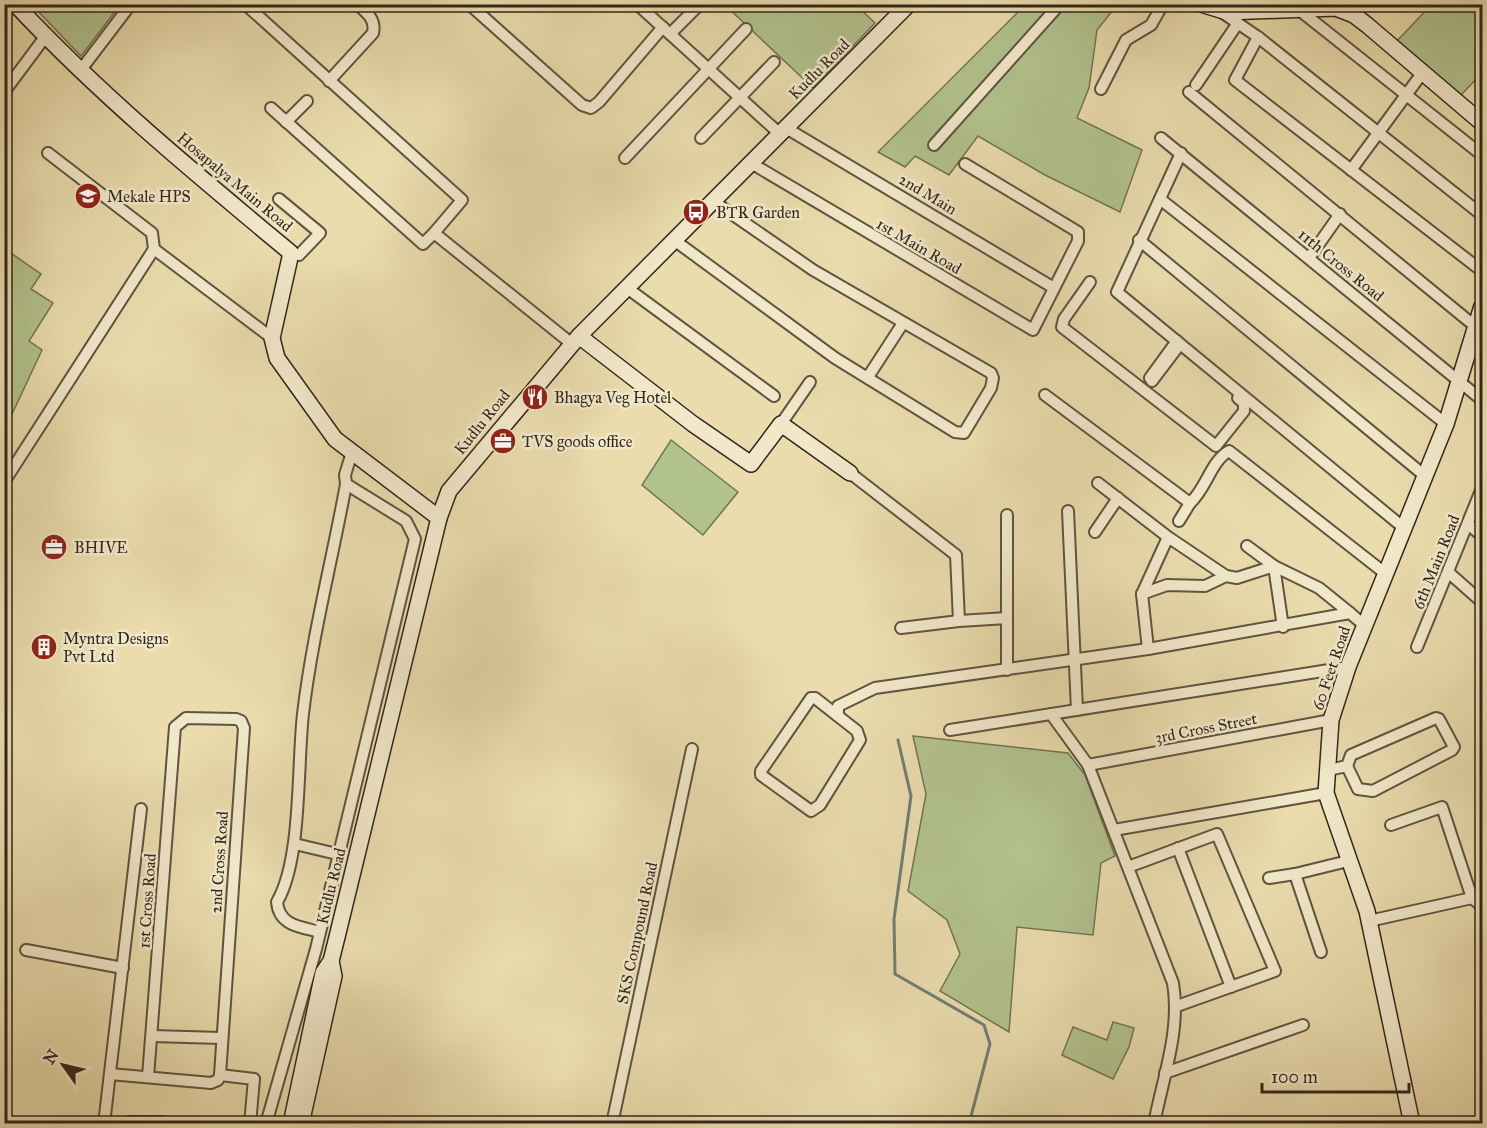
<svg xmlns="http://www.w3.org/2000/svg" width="1487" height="1128" font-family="'IM FELL Great Primer',serif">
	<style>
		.green { fill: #b2c28e; stroke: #727455; stroke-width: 1.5 }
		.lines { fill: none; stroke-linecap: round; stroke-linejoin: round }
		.stream { stroke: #717e77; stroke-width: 3 }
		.street-casing { stroke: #605440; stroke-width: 14 }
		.secondary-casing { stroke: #32261c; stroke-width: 18 }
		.street { stroke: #f1e8ca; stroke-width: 10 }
		.secondary { stroke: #f1e8ca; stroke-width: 15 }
		.labels { text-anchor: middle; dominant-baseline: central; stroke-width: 5; stroke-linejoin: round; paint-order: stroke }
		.street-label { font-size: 16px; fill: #32261c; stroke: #f1e8ca }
		.poi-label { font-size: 16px; fill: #32261c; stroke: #f1e8ca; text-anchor: start }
	</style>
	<rect width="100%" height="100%" fill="#eadcad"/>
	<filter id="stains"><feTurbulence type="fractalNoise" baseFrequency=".00333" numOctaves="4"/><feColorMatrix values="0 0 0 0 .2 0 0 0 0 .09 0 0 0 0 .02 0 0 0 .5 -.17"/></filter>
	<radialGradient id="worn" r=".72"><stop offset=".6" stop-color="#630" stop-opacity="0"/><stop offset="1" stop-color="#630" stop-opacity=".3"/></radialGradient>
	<g class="green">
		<polygon points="32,5 120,5 81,56"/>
		<polygon points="725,5 856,5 875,23 813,88"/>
		<polygon points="1025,5 1117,5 1097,30 1089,88 1077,118 1142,150 1120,212 1045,175 978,136 949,175 915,156 905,167 878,152"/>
		<polygon points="1431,5 1482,5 1482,73 1461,95 1396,42"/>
		<polygon points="5,249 41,274 31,289 53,303 29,341 42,350 5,429"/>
		<polygon points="671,440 738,492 703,535 642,485"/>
		<polygon points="913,736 1068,753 1085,775 1115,856 1101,863 1093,935 1017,927 1009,1032 940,991 960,954 947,920 908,891 926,794"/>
		<polygon points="1113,1022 1134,1028 1129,1047 1113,1079 1062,1055 1073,1027 1107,1040"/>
	</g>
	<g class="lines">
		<polyline class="stream" points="898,740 911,796 894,919 895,974 984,1025 990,1044 969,1124"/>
		<defs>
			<g id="street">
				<polyline points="245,4 462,200 434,233"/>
				<polyline points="469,4 582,105 591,108 599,102 663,27"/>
				<polyline points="637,4 780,134"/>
				<polyline points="1298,9 1482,155"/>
				<polyline points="1223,13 1258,37 1482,215"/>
				<polyline points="670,34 700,4"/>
				<polyline points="1258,37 1235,80 1482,271"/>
				<polyline points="80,71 131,4"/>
				<path d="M329 81 373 33C376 19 367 13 357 4"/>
				<polyline points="1196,85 1238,23"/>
				<polyline points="1101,89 1126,40 1151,25 1163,4"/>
				<polyline points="4,92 45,37"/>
				<polyline points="1189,92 1476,327"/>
				<polyline points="271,108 423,244 434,233 572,344"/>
				<polyline points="286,122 307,101"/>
				<polyline points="786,128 1054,288"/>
				<polyline points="701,138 774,62"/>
				<polyline points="1161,138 1482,400"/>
				<polyline points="934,145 1060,4"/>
				<polyline points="48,153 152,233 154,249"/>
				<polyline points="1181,153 1117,292 1404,528"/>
				<polyline points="625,158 746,29"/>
				<polyline points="751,163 1033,330 1078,241 1078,232 965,164"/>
				<polyline points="1351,170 1423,72"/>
				<polyline points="279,199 320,233 299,255 291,253"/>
				<polyline points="1160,199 1446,424"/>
				<polyline points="674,240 835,358 955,432 964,433 991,388 993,378 991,373 813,270 713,201"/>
				<polyline points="1139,240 1425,476"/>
				<polyline points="1309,258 1340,214"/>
				<polyline points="1090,282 1064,319 1062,327 1216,446 1244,411 1244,403 1238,398"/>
				<polyline points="627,288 774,396"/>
				<polyline points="1177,341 1150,378 1152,381 1180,344"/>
				<polyline points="868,377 903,323"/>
				<path d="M1045 395 1190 503C1206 489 1211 461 1229 451L1386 574"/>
				<polyline points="781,424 810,382"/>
				<polyline points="850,473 956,555 959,621 1007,618 1007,670"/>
				<polyline points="4,482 154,249 272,338"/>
				<polyline points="1098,483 1168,537 1226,576"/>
				<polyline points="1068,511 1077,710"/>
				<polyline points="1007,515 1007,618"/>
				<polyline points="1179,521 1190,503"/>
				<polyline points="1468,524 1482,536"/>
				<polyline points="1095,532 1118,498"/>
				<polyline points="1247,546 1274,566 1319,588 1350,613"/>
				<polyline points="1274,566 1283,627"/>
				<polyline points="1448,572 1482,602"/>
				<polyline points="1142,594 1168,537"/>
				<polyline points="901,628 959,621"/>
				<polyline points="1417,647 1482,488"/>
				<polyline points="1148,649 1142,594 1167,585 1205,586 1226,576 1237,578 1274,566"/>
				<polygon points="811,698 815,698 857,731 860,740 820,805 811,811 761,775 761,771"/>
				<path d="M1051 714 1088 765 1173 983C1181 1030 1163 1077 1154 1124"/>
				<polyline points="838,716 838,706 875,688 1148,649 1350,613 1365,626"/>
				<polyline points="950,730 1348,667"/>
				<polyline points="1088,765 1331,720"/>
				<polyline points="1328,770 1347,766 1358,789 1373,791 1452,750 1454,747 1439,719 1436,718 1351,755 1347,766"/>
				<polyline points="1391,825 1442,807 1472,898"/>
				<polyline points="1114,830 1326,793"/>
				<polyline points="295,844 337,854"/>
				<polyline points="1178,848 1231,987"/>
				<polyline points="1128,867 1217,834 1275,971 1177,1006"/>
				<polyline points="1269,878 1295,874"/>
				<polyline points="1369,921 1472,898 1482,906"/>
				<path d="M320 932C301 927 279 926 277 902 302 859 297 767 303 714 312 637 332 561 346 484L345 475 352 452"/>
				<polyline points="26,950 123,968"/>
				<polyline points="1321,952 1295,874 1348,861"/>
				<polyline points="152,1036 221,1038"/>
				<polyline points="1165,1073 1303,1025"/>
				<polyline points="110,1074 211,1083 218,1080 220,1075"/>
				<polyline points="220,1075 254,1079 250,1124"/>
				<polyline points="148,1077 175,727 186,718 236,719 241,721 244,728 220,1075"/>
				<polyline points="104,1124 141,809"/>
				<polyline points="266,1124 316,949 415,539 406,521 346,484"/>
				<polyline points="612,1124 692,749"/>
			</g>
			<g id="secondary">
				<path d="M15 4C100 95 196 174 291 253L272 338 277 358 335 439 439 518"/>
				<polyline points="1201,4 1227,12 1336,8 1354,15 1367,25 1482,123"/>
				<polyline points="579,336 693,424 751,464 781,424 850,473"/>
				<polyline points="129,1124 163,1124"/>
				<polyline points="291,1124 323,973 331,961"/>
				<polyline points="301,1124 334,976 331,961 337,937 439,518 449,491 579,336 909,4"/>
				<polyline points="1412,1124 1367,911 1326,793 1331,720 1348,667 1446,424 1482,306"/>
			</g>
		</defs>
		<use href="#street" class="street-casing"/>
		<use href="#secondary" class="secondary-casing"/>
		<use href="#street" class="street"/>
		<use href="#secondary" class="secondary"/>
	</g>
	<defs>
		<symbol id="school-disc" viewBox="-11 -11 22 22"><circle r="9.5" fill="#8f2418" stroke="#f1e8ca"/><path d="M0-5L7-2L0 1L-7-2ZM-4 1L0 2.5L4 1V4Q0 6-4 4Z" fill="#fff"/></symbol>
		<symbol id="bus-disc" viewBox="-11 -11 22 22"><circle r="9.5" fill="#8f2418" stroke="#f1e8ca"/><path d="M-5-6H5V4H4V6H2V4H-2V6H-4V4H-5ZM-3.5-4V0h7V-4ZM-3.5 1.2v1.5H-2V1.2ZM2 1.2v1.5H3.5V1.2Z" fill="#fff"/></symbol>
		<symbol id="restaurant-disc" viewBox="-11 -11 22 22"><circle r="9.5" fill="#8f2418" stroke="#f1e8ca"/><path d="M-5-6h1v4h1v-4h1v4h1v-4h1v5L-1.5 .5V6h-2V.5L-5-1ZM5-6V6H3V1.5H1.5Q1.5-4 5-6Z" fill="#fff"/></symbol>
		<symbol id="office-disc" viewBox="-11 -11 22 22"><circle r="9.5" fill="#8f2418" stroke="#f1e8ca"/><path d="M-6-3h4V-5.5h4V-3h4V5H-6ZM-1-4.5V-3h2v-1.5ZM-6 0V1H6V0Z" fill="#fff"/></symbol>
		<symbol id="building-disc" viewBox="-11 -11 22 22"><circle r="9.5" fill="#8f2418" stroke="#f1e8ca"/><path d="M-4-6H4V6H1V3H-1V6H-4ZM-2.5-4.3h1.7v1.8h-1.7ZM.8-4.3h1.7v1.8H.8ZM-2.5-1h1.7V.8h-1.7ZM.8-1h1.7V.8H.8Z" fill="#fff"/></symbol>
	</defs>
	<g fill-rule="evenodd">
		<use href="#school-disc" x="73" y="181" width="30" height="30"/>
		<use href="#bus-disc" x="681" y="197" width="30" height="30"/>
		<use href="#restaurant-disc" x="520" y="382" width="30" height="30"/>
		<use href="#office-disc" x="488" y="426" width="30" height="30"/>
		<use href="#office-disc" x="39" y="532" width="30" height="30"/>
		<use href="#building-disc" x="29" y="632" width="30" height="30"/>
	</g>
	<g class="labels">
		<g class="street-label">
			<text transform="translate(819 69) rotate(-45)">Kudlu Road</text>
			<text transform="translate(235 182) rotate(40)">Hosapalya Main Road</text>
			<text transform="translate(928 194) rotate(31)">2nd Main</text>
			<text transform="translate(919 246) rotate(30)">1st Main Road</text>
			<text transform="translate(1341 265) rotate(39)">11th Cross Road</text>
			<text transform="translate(482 422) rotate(-51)">Kudlu Road</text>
			<text transform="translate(1436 562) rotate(-68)">6th Main Road</text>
			<text transform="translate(1331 668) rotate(-71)">60 Feet Road</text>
			<text transform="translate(1206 728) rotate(-11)">3rd Cross Street</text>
			<text transform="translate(219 862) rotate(-86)">2nd Cross Road</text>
			<text transform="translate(331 886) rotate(-76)">Kudlu Road</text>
			<text transform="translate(147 901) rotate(-86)">1st Cross Road</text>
			<text transform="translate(637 933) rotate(-78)">SKS Compound Road</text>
		</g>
		<g class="poi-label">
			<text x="107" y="196">Mekale HPS</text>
			<text x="716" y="212">BTR Garden</text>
			<text x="554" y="397">Bhagya Veg Hotel</text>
			<text x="522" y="441">TVS goods office</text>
			<text x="74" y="547">BHIVE</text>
			<text x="63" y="638">Myntra Designs<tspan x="63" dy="18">Pvt Ltd</tspan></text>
		</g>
	</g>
	<rect width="1487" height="1128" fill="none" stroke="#eadcad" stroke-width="24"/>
	<rect x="6" y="6" width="1475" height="1116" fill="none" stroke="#32261c" stroke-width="3"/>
	<rect x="12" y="12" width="1463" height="1104" fill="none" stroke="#32261c" stroke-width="1.5"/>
	<g transform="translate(63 1065) rotate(304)" stroke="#f1e8ca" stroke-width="4.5" paint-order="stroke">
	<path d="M0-4.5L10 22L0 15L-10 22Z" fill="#32261c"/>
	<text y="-9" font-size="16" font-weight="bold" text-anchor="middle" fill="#32261c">N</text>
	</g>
	<path d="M1262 1083v9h147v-9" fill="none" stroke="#32261c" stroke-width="3"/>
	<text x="1271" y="1083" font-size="18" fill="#32261c" stroke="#f1e8ca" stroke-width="4.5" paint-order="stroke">100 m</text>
	<rect width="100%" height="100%" filter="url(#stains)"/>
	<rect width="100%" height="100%" fill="url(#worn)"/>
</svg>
